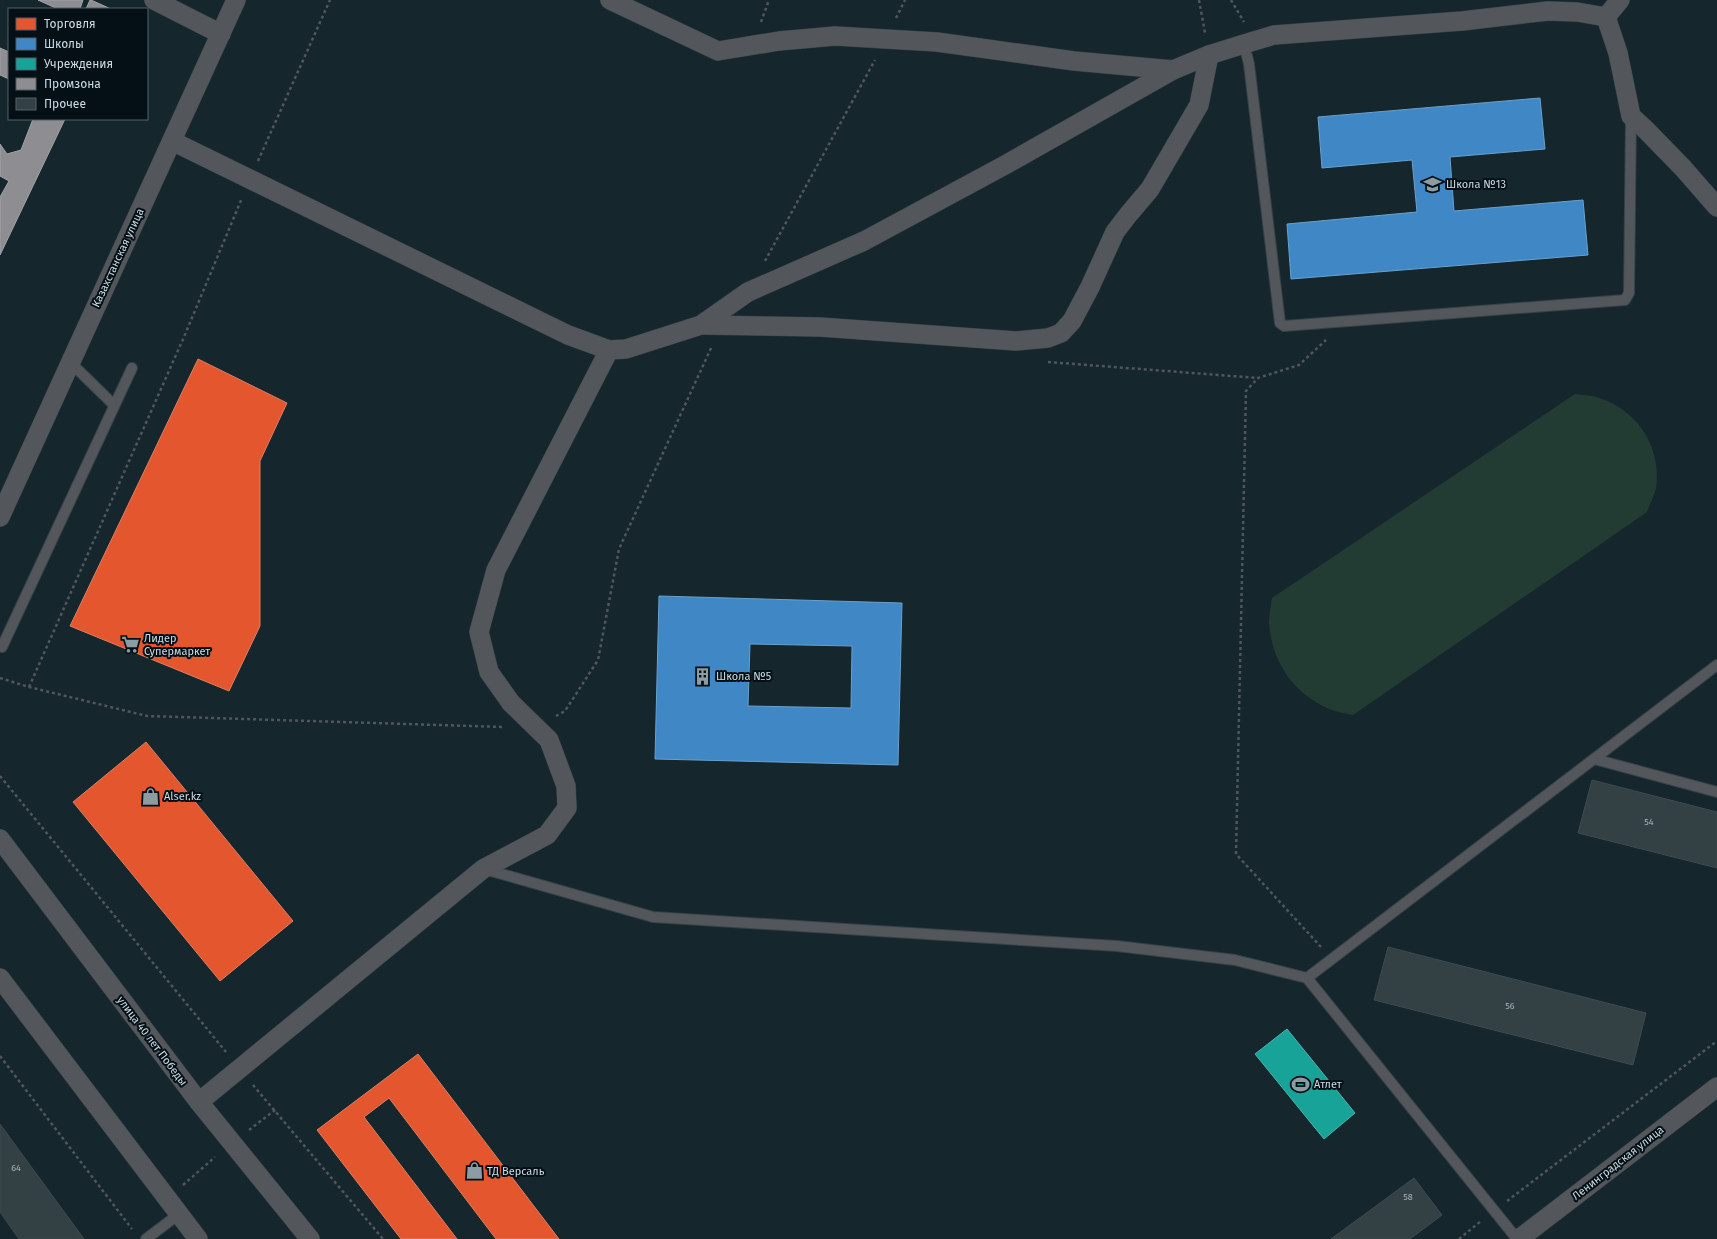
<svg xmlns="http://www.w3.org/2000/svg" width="1717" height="1239" font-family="'Fira Sans',sans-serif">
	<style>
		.green { fill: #233c33 }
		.shops { fill: #e4572e; stroke: #dc7f64 }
		.schools { fill: #3f88c5; stroke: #69a1ce; fill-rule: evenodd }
		.public { fill: #17a398; stroke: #4db4ae }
		.industry { fill: #8d8d92; stroke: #a0a4aa }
		.building { fill: #334144; stroke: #3d4b4f }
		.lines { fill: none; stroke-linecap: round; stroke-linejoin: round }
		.service-casing { stroke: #354248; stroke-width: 12 }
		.minor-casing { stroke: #354248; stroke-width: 20 }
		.path { stroke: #50565b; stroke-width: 2.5; stroke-dasharray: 3 3; stroke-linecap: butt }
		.service { stroke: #53575b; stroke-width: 10 }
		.minor { stroke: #53575b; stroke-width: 19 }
		.labels { text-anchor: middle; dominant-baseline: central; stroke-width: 4; stroke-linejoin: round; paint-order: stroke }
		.number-label { font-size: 9px; fill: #a5b4bb }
		.poi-label { font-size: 11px; fill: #cbdbe3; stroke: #051016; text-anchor: start }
		.street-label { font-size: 11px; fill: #cbdbe3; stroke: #051016 }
	</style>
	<rect width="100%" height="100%" fill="#16262d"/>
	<path class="green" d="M1575 394C1583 395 1592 395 1599 398 1638 410 1662 448 1656 488 1654 496 1650 504 1647 512L1353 715C1345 713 1336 712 1329 709 1293 693 1272 662 1269 623 1269 615 1271 606 1272 598Z"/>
	<g class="shops">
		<polygon points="198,359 287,403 260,461 260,626 229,691 70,626"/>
		<polygon points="146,742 293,921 220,981 73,802"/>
		<polygon points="418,1054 559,1239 496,1239 389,1098 364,1117 457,1239 401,1239 317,1130"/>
	</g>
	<g class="schools">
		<polygon points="1540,98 1545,149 1450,157 1454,211 1583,200 1588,255 1291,279 1287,224 1417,212 1412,160 1322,168 1318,117"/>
		<path d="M659 596 902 603 898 765 655 759ZM750 644 852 646 851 708 748 706Z"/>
	</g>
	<polygon class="public" points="1287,1029 1355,1113 1324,1139 1255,1054"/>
	<g class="industry">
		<polygon points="38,0 83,0 80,9 58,9"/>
		<polygon points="90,0 91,0 111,9 86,9"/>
		<polygon points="0,48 9,52 9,79 0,75"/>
		<polygon points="33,119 65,119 0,255 0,197 9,181 0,176 0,144 7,154 21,150"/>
	</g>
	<g class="building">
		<polygon points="1592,780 1717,812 1717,868 1578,833"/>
		<polygon points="1388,947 1646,1013 1633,1065 1374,1000"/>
		<polygon points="0,1124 84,1239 19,1239 0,1212"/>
		<polygon points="1414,1178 1442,1215 1410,1239 1331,1239"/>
	</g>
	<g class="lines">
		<defs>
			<g id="service">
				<polyline points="1244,44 1249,64 1280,323 1284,326 1625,300 1629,293 1631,116"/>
				<polyline points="70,362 114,405"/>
				<polyline points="2,647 132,368"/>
				<polyline points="1594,759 1717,792"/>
				<polyline points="484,869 653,917 1117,946 1235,960 1307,978 1717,665"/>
				<polyline points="1307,978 1517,1239"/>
				<polyline points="146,1239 179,1214"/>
			</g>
			<g id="minor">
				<polyline points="154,0 221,34"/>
				<polyline points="610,0 718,51 779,41 835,36 937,42 1074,61 1173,70"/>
				<polyline points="1606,17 1618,53 1631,116 1645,129 1683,168 1717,207"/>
				<polyline points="172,141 568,335 609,350 626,349 701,325 748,292 864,241 1005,165 1173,70 1209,55 1244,44 1274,35 1462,21 1548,11 1577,12 1606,17 1620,0"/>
				<polyline points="701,325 820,327 1016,341 1048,338 1061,333 1072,321 1090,287 1115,232 1128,215 1150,189 1199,105 1209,55"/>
				<polyline points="0,517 236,0"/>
				<polyline points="0,839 199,1102 310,1239"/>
				<polyline points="0,978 198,1239"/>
				<polyline points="199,1102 483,869 547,835 567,808 566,786 549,740 511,703 489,672 479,632 496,570 609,350"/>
				<polyline points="1519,1239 1717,1087"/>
			</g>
		</defs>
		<use href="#service" class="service-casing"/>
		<use href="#minor" class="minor-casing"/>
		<g class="path">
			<polyline points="1199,0 1205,33"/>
			<polyline points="1231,0 1244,22"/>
			<polyline points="896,18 905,0"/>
			<polyline points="761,22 769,0"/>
			<polyline points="258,161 330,0"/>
			<polyline points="765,261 875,60"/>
			<polyline points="1048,362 1258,378"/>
			<polyline points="0,678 29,687 147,716 504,727"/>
			<polyline points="29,687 184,337 242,198"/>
			<polyline points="556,716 565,711 598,660 619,549 712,346"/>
			<polyline points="0,776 226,1052"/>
			<polyline points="1321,947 1236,854 1246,391 1258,378 1299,365 1326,340"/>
			<polyline points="0,1056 132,1229"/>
			<polyline points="253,1085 383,1239"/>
			<polyline points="249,1130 275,1110"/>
			<polyline points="183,1185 215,1157"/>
			<polyline points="1507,1201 1717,1041"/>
			<polyline points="1459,1239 1481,1221"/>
		</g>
		<use href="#service" class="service"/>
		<use href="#minor" class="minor"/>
	</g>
	<defs>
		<symbol id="school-bare" viewBox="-9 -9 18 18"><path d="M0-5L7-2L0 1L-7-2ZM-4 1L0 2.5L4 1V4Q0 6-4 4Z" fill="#8c9ca3" stroke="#051016" stroke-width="2.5" paint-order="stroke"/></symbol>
		<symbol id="supermarket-bare" viewBox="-9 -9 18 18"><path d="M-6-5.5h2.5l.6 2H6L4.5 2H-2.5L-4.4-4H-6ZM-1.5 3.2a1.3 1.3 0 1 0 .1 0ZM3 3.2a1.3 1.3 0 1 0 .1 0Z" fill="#8c9ca3" stroke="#051016" stroke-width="2.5" paint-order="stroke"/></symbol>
		<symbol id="building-bare" viewBox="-9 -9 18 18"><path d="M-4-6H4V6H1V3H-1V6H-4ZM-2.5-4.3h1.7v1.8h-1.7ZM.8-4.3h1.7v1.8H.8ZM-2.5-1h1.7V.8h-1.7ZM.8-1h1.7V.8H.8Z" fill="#8c9ca3" stroke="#051016" stroke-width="2.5" paint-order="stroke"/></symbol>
		<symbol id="shop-bare" viewBox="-9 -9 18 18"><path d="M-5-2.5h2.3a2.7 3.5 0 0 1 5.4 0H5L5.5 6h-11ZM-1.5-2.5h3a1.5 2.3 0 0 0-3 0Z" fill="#8c9ca3" stroke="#051016" stroke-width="2.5" paint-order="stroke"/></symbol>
		<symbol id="stadium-bare" viewBox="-9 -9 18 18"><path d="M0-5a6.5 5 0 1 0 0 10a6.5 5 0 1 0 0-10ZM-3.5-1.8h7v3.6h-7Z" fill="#8c9ca3" stroke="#051016" stroke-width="2.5" paint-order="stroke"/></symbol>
	</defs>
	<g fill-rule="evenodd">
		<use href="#school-bare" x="1420" y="172" width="25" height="25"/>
		<use href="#supermarket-bare" x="118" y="632" width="25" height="25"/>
		<use href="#building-bare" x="690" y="664" width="25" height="25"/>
		<use href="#shop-bare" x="138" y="784" width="25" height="25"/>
		<use href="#stadium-bare" x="1288" y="1072" width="25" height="25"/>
		<use href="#shop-bare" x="462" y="1158" width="25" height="25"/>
	</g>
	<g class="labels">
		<g class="number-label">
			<text x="1649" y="822">54</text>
			<text x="1510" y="1006">56</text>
			<text x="16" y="1168">64</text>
			<text x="1408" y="1197">58</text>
		</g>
		<g class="poi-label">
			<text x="1446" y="184">Школа №13</text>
			<text x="144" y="638">Лидер<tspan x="144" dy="13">Супермаркет</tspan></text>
			<text x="716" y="676">Школа №5</text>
			<text x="164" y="796">Alser.kz</text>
			<text x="1314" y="1084">Атлет</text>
			<text x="487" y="1171">ТД Версаль</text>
		</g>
		<g class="street-label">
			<text transform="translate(118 258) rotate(-65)">Казахстанская улица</text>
			<text transform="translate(152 1041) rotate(53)">улица 40 лет Победы</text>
			<text transform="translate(1618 1163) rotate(-38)">Ленинградская улица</text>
		</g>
	</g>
	<rect x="8" y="8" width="140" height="112" fill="#051016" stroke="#546168"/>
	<rect x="16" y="18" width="20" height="12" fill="#e4572e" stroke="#546168"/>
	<text x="44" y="28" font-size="12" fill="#cbdbe3">Торговля</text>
	<rect x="16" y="38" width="20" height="12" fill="#3f88c5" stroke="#546168"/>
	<text x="44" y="48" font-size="12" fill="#cbdbe3">Школы</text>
	<rect x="16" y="58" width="20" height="12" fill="#17a398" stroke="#546168"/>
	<text x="44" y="68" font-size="12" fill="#cbdbe3">Учреждения</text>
	<rect x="16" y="78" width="20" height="12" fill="#8d8d92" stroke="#546168"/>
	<text x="44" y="88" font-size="12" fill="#cbdbe3">Промзона</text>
	<rect x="16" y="98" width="20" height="12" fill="#334144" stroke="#546168"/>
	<text x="44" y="108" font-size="12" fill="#cbdbe3">Прочее</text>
</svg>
